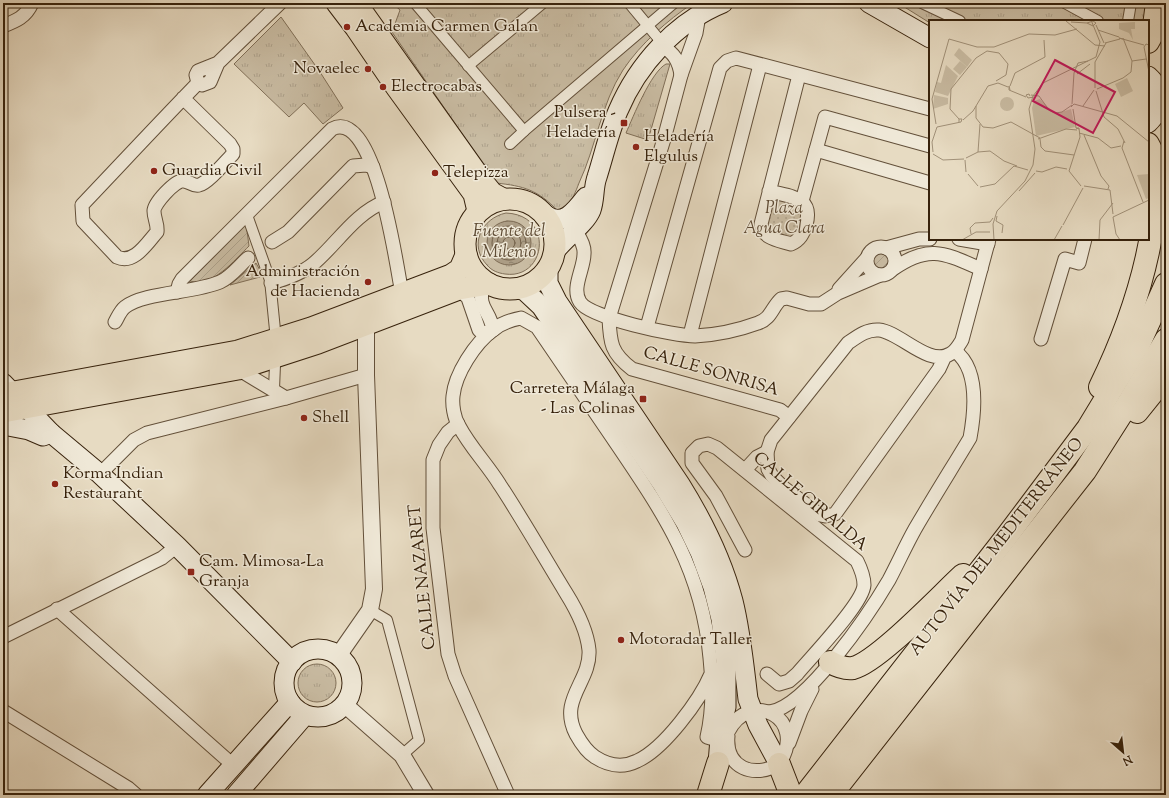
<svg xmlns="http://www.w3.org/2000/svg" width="1169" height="798" font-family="'Sorts Mill Goudy',serif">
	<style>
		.grass { fill: url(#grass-tufts); stroke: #806f58; fill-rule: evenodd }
		.park { fill: url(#park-dots); stroke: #806f58 }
		.garden { fill: url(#garden-furrows); stroke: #806f58 }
		.water { fill: url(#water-ripples); stroke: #7d6b54 }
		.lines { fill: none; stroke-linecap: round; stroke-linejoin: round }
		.shore { stroke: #715f48; stroke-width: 1 }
		.pedestrian-casing { stroke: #63503a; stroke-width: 12 }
		.minor-casing { stroke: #63503a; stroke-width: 15 }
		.tertiary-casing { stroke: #63503a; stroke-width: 18 }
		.secondary-casing { stroke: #37220c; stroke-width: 21 }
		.primary-casing { stroke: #37220c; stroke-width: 23 }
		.trunk-casing { stroke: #37220c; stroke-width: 24 }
		.motorway-casing { stroke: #37220c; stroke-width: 24 }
		.pedestrian { stroke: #efe8d7; stroke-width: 10 }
		.minor { stroke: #efe8d7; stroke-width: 13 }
		.tertiary { stroke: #efe8d7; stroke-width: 16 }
		.secondary { stroke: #efe8d7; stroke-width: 19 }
		.primary { stroke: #e7dbc2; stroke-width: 21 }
		.trunk { stroke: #e7dbc2; stroke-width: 22 }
		.motorway { stroke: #e7dbc2; stroke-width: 22 }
		.poi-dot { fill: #8f2418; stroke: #efe8d7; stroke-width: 1.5 }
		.labels { text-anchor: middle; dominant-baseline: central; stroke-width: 3; stroke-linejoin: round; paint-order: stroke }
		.poi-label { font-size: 17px; fill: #37220c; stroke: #efe8d7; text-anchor: start }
		.park-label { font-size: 17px; font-style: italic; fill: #5c4832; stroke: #efe8d7 }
		.street-label { font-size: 17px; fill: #37220c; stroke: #efe8d7 }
		.water-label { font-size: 18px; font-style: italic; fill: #604d36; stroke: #efe8d7 }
		.inset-road { fill: none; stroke: #a19179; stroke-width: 1 }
		.view { fill: #c2185b; fill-opacity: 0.15; stroke: #c2185b; stroke-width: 2 }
		.inset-edge { fill: none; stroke: #37220c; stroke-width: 2 }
	</style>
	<defs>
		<pattern id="grass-tufts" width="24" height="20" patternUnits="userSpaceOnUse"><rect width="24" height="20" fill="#c9bca3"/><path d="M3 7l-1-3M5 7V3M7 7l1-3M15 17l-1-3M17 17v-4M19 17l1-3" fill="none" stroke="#ada18b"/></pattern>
		<pattern id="park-dots" width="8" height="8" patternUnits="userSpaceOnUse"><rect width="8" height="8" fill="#c9bca3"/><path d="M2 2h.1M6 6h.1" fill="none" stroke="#ada18b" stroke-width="1.8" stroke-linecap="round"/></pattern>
		<pattern id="garden-furrows" width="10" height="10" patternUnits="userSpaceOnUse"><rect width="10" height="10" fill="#c9bca3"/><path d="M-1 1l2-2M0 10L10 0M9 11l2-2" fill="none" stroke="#ada18b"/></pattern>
		<pattern id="water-ripples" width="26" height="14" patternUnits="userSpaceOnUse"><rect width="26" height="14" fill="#ab9c84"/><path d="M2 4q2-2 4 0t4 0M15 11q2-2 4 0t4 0" fill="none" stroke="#8c7f6a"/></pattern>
	</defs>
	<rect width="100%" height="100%" fill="#e7dbc2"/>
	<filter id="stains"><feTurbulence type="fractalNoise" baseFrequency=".005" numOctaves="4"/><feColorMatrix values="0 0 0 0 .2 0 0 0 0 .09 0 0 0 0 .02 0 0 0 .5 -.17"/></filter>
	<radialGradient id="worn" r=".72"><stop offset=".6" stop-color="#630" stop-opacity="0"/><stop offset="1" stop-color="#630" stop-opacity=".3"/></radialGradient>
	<g class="grass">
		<path d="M392 3H693C667 21 641 43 623 70 601 104 596 147 579 183 576 191 572 201 566 207 564 209 560 210 558 211 538 190 524 186 496 183L392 32 400 10Z"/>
		<polygon points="898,3 1151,3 1148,21 930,21 930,23"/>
		<polygon points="281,17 320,72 343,108 323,124 304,103 289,117 234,64"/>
		<path d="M666 64H670L648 140 626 133C633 117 651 72 666 64Z"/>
		<path d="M506 213C555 215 546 280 505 274 498 273 492 271 487 265 468 245 482 218 506 213ZM507 221 520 224 529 234 508 264C482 259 481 228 507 221Z"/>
		<circle cx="317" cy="683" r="19"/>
	</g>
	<polygon class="park" points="769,191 804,202 796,242 764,233"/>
	<g class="garden">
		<path d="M246 223 249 246C235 260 212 288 190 281Z"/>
		<circle cx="880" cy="260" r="9"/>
		<polygon points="256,263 261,272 260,277 230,285"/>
	</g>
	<circle class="water" cx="509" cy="243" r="22"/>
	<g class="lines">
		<g class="shore">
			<circle cx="509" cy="243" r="17"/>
			<circle cx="509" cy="243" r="12"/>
			<circle cx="509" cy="243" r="6"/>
		</g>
		<defs>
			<g id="pedestrian">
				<polyline points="415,3 524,131 510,144"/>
				<polyline points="629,3 663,44"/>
				<polyline points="922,3 960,21"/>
				<polyline points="1065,3 1098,21"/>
				<polyline points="1128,21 1131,3"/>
				<polyline points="468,66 543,3"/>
				<polyline points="524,131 674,3"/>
				<polyline points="247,215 270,280 276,340 274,389"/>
				<polyline points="370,610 387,620 419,740 402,755"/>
			</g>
			<g id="minor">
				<path d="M699 15 696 33 681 75 664 139 609 318C610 343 611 353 632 369L780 410 789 417"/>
				<path d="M3 26C16 21 26 17 32 3"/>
				<path d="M662 46C674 53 679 61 681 75"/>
				<polyline points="218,63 198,71 196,75 198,83 202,85 210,82 218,63 280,3"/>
				<path d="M183 98 230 144 233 149V154C226 161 208 183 199 185 193 187 189 180 182 181 175 181 154 203 154 211 154 219 158 224 157 232 147 243 134 265 117 257L83 221 82 205C121 164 159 123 198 83"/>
				<polyline points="816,150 930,183"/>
				<path d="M769 191C790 197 814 196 806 225 803 234 800 240 791 244 778 240 763 239 761 224L799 75"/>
				<polyline points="802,201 825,117 930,146"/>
				<path d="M575 229C579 237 585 245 584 254 584 269 571 288 580 302 590 318 675 336 695 336 715 335 739 330 758 323 771 319 772 307 781 299L787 298 809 304H821L838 293 880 275"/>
				<polyline points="959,239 988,244"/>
				<polyline points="272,242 288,232 353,166 366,165 373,167"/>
				<circle cx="881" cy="261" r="14"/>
				<polyline points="886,248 919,239 930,239"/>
				<path d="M893 269C929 244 944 253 981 269"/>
				<path d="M271 283C285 279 301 274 313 264 337 244 354 214 384 202"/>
				<path d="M483 285C477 310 490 309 493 330"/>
				<polyline points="459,289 468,298 479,330 481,332 489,333"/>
				<polyline points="839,289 867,258"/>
				<path d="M177 292 179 284 182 279 332 129C375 106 397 268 402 294"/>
				<path d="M115 322C118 317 120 311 125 307 144 292 195 293 220 282 231 277 239 266 248 258"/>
				<polyline points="647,327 720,68 727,61 736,58 930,109"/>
				<polyline points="690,335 760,65"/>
				<polyline points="1041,339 1065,259 1079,263 1085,239"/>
				<path d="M945 356 939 369 835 514 825 516 820 515 784 488 772 476 768 469 767 452 771 440 848 343C858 336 867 329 879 330 900 332 929 367 950 354 956 351 959 345 962 340L989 239"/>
				<polyline points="238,369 286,398"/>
				<polyline points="458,424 448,432 439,445 433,460 433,528 448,654 455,676 508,795"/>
				<polyline points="745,470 757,457 767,452"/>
				<polyline points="100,474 134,440 147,433 286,398 366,375"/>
				<path d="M745 550 716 496 692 463V453L699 446 708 444 717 448 857 561C861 569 864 576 864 585 863 604 811 657 797 674L789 681 779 684 767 674"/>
				<polyline points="57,609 233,765"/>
				<polyline points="3,637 162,558 177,546"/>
				<path d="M711 674C700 700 664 749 637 761 623 768 609 766 595 757 587 752 581 743 576 734 558 699 591 682 589 650 587 630 576 609 566 593 544 557 523 520 500 485 487 464 470 447 459 426 454 418 452 405 453 396 455 374 475 343 493 330 501 323 511 320 521 318L537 327C562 364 587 400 612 437 662 511 702 567 710 658 713 685 713 711 707 737L727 743"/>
				<polyline points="3,711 128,788 136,795"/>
				<path d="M770 712C807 706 869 614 889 580 898 563 906 545 915 529 933 498 952 468 970 438 975 411 979 369 955 351"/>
				<path d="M728 736C725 768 754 779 779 764 809 718 750 688 728 732"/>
				<polyline points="789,743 801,711 812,689"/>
			</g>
			<g id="tertiary">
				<polyline points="338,656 370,610 374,589 366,375 366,325"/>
				<polyline points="344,704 402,755 426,795"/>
			</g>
			<g id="secondary">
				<polyline points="869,3 930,38"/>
				<path d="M1148 76C1163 89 1163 109 1148 123"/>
				<path d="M546 215C563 228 576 210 586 197"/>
				<path d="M555 251C565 238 586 223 591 210 595 199 593 188 597 177 604 155 609 132 618 111 638 64 676 22 723 3"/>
				<path d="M548 268V283L557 301 680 484C703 521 722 559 733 601 741 633 744 666 748 699L758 725 779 764"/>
				<polyline points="517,288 525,291 541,306 663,485 686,523 700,552 713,587 721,619 726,662 726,707 721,727 718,763"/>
				<polyline points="3,383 51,433 100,474 177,546 292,662"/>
				<polyline points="3,425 29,430 43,436 51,433"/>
				<circle cx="318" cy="683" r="34"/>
				<polyline points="207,795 290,702"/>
				<polyline points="236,795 305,715"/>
			</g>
			<g id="primary">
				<polyline points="337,3 356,28 397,88 474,194 478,211"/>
				<polyline points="356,3 483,182 492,193 503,199"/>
				<circle cx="510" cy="244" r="45"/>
				<polyline points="3,394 238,351 311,328 451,275 460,269 466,255"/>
				<polyline points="3,412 238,369 318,343 459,289 489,284"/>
			</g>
			<g id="trunk">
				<polyline points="779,764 791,795"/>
				<polyline points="708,795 718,763"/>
			</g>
			<g id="motorway">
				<polyline points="1148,42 1153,33 1157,3"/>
				<path d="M1100 387C1127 332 1147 272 1155 212 1157 200 1160 187 1159 175 1159 165 1153 153 1148 144"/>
				<polyline points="1137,412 1166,376"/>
				<path d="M830 662C837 666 845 669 853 668 878 662 941 595 963 575"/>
				<polyline points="805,795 1007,536 1088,428 1139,344 1166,284"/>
				<polyline points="831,795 1085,471 1129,402 1166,340"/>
			</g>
		</defs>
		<use href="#pedestrian" class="pedestrian-casing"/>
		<use href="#minor" class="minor-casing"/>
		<use href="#tertiary" class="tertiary-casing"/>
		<use href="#secondary" class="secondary-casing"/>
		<use href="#primary" class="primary-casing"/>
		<use href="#trunk" class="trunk-casing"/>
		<use href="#motorway" class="motorway-casing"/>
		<use href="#pedestrian" class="pedestrian"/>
		<use href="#minor" class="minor"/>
		<use href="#tertiary" class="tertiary"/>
		<use href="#secondary" class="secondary"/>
		<use href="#primary" class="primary"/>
		<use href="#trunk" class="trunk"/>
		<use href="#motorway" class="motorway"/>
	</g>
	<g class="poi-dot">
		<circle cx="347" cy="27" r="4"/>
		<circle cx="368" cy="69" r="4"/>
		<circle cx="383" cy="87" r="4"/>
		<rect x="620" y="119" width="8" height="8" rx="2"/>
		<circle cx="636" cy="147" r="4"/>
		<circle cx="154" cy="171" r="4"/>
		<circle cx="435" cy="173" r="4"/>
		<circle cx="368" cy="282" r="4"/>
		<rect x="639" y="395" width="8" height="8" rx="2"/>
		<circle cx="304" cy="418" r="4"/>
		<circle cx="55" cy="484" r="4"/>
		<rect x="187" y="568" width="8" height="8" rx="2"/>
		<circle cx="621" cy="640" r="4"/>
	</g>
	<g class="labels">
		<g class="poi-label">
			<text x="355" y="27">Academia Carmen Galan</text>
			<text x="360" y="69" text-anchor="end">Novaelec</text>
			<text x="391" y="87">Electrocabas</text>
			<text x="616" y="113" text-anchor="end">Pulsera -<tspan x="616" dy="20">Heladería</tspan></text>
			<text x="644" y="137">Heladería<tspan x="644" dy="20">Elgulus</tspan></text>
			<text x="162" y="171">Guardia Civil</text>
			<text x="443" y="173">Telepizza</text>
			<text x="360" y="272" text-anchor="end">Administración<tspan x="360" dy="20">de Hacienda</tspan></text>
			<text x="635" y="389" text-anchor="end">Carretera Málaga<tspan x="635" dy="20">- Las Colinas</tspan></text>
			<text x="312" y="418">Shell</text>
			<text x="63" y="474">Korma Indian<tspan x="63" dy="20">Restaurant</tspan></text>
			<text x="199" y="562">Cam. Mimosa-La<tspan x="199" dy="20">Granja</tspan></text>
			<text x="629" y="640">Motoradar Taller</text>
		</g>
		<g class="park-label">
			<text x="784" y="209">Plaza<tspan x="784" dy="20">Agua Clara</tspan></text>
		</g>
		<g class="street-label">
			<text transform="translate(711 372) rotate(16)">CALLE SONRISA</text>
			<text transform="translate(810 502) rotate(40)">CALLE GIRALDA</text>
			<text transform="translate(997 547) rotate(-52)">AUTOVÍA DEL MEDITERRÁNEO</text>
			<text transform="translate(423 577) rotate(-96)">CALLE NAZARET</text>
		</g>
		<g class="water-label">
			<text x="509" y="232">Fuente del<tspan x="509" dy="21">Milenio</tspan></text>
		</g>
	</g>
	<g transform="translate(929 20)">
		<rect width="220" height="220" fill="#e7dbc2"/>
		<path d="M17 45 29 56 19 76 6 72 8 62 12 63ZM5 75 19 78V84L4 89ZM111 79 126 94 142 89 146 107 107 116 103 88 105 81Z" fill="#c9bca3"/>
		<path d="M206 2V9H202L204 20 200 13 190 9V3ZM31 41 38 47 31 55 24 49ZM220 154V178L217 179 208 155Z" fill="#c9bca3"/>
		<path d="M30 28 43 40 38 47 25 35ZM198 58 204 71 192 77 186 64ZM71 84a7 7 0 1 1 14 0a7 7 0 1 1-14 0ZM106 107a6 6 0 1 1 12 0a6 6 0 1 1-12 0Z" fill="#c9bca3"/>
		<path class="inset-road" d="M137 1 166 25 176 26M142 2 158 3 164 6 167 3 164 1 158 3M167 5 175 23M169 10 190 17M194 19 190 18 215 25M176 23 191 19M220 25 217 24 215 27 220 52M203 41 217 39M145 53 149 43 159 41M148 54 161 44M81 66 86 53 116 37 115 20M166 68V42L177 23M168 69 194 58 202 52 203 41 194 18M81 70 80 66V70L97 77M167 71 175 97 189 109 196 123M102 75 110 76 120 90 126 93 133 92 143 85M101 76 100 74 97 75 99 78 105 77M143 84 145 53M47 86V98L54 107 64 108 82 102 111 118M154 86 165 70M142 87 145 84 188 96 220 122M144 89 147 108M30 99 21 89 22 69 47 38 58 31 70 33 79 44 77 55 67 61M34 100 44 91 59 66 69 63 79 67M7 104 3 79 20 19 48 27H65L100 14 126 15 148 9M150 109 147 108H150L151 117 140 151 152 166M150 113 169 118 182 128 192 126M155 115 172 156 180 166 179 169M109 119 137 109 148 110M111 119 112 127 116 131 145 135M195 121 193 128 214 182M4 132 3 122 8 107 32 102 33 99H30V102M49 132 61 131 75 141 88 146M4 134 14 140 35 139M37 138 49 132 51 104M36 140 37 152M107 151 113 152 127 147 138 149M39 154 49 166M155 166 181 170 184 194M51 167 66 164 85 146 99 150M90 171 106 153M68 196 67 201 74 205 73 213M184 197 220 180M184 197 187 214 191 220M134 205 154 168M42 214 41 208 46 203 61 202 64 198M33 220 47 212H61M65 220 64 204 68 191 96 161 104 145 106 129 100 89 104 76 114 63 167 37 171 22 162 0M125 220 133 206M170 220 171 200 184 183"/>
		<path class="view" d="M126 40 186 72 164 113 104 81Z"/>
		<rect width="220" height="220" class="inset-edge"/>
	</g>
	<rect width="1169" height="798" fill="none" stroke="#e7dbc2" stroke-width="16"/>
	<rect x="4" y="4" width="1161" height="790" fill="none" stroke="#37220c" stroke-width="2"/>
	<rect x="8" y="8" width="1153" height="782" fill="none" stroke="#37220c"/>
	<g transform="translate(1123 752) rotate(152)" stroke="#efe8d7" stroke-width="3" paint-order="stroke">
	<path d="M0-3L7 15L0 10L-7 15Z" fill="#37220c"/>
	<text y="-6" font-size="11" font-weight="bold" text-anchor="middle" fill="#37220c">N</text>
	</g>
	<rect width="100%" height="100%" filter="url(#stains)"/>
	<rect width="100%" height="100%" fill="url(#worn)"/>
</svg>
